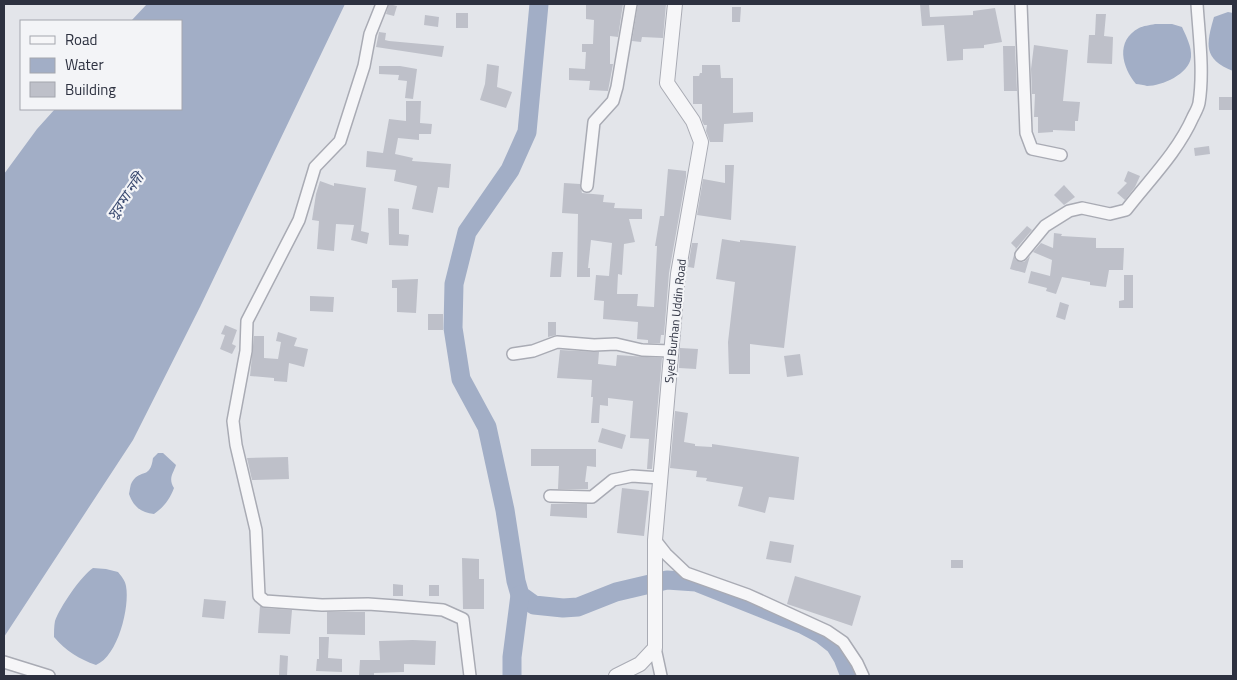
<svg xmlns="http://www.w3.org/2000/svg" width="1237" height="680" font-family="'Titillium Web','Noto Sans Bengali',sans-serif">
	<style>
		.water { fill: #a2aec6 }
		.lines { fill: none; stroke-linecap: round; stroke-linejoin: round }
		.river { stroke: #a2aec6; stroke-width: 19 }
		.building { fill: #bec0c9 }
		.minor-casing { stroke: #a9abb4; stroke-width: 14 }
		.tertiary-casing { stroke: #a9abb4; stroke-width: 16 }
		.minor { stroke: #f6f6f8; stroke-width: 11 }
		.tertiary { stroke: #f6f6f8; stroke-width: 14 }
		.labels { text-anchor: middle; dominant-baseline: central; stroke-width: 4.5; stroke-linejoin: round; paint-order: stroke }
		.street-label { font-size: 12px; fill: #2d3140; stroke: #f3f4f7 }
		.water-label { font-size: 14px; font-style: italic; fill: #3a4a70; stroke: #f3f4f7 }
	</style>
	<rect width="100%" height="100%" fill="#e3e5ea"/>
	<g class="water">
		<polygon points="147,4 345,4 200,307 133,440 4,637 4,174 37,129 55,109 181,109 181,21 131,21"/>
		<path d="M1228 12 1233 13V71C1203 59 1206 45 1214 17Z"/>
		<path d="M1155 24H1172L1182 27C1186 36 1192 47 1191 57 1189 74 1162 86 1147 86 1144 85 1139 84 1136 84 1122 67 1115 41 1139 28 1143 26 1150 25 1155 24Z"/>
		<path d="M158 453H163L176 465C173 474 168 478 174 488 170 499 164 507 154 514 141 513 133 506 129 494 130 490 130 485 132 482 141 468 150 480 153 458Z"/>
		<path d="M93 568 106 569 118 572C121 576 125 580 126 586 130 607 118 656 96 665 79 659 66 651 54 637 54 632 54 626 55 621 60 607 81 576 93 568Z"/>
	</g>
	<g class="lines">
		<g class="river">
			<polyline points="539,4 527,132 510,170 467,232 454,284 453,328 461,379 487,427 505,510 516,581 520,595 534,605 563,608 578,607 616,592 667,580 696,582 804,625 821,634 835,645 843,658 850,676"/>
			<polyline points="512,676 512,657 520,595"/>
		</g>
	</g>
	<g class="building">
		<polygon points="389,4 397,6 394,16 386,14"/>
		<polygon points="586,4 623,4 618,37 610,36 610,64 613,64 608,91 589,90 590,81 569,80 569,68 585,69 586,52 582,52 582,44 593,44 594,20 586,19"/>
		<polygon points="638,4 666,4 663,38 642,37 641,42 632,41"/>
		<polygon points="920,4 929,4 930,17 973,15 973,11 995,8 1002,42 984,45 984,48 963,49 963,60 947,61 944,25 922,26"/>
		<polygon points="732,7 741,7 740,22 732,22"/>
		<rect x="456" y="13" width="12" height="15"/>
		<polygon points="1096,14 1106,14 1104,36 1113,37 1112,64 1087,63 1089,35 1095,35"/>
		<polygon points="425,15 439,17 438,27 424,25"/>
		<polygon points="379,32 386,33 385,40 389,41 444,46 442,57 376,47"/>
		<polygon points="1034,45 1068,50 1063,101 1080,102 1078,121 1075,121 1075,131 1053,130 1053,132 1038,133 1038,117 1034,117 1035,94 1032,94 1031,69"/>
		<polygon points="1003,46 1015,46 1017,91 1004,91"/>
		<polygon points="487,64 499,66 497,87 512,92 506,108 480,100 485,84"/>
		<polygon points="702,65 720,65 721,78 733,78 733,113 753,112 753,122 724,124 723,142 710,142 706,131 707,125 704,125 702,121 702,104 693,104 693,76 699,76 700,73 702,73"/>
		<polygon points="379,66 400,66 417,69 413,99 405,98 407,81 398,80 399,75 379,74"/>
		<rect x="1219" y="97" width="14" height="13"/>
		<polygon points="406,101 421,101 420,123 432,124 431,134 419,134 419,140 398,138 395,154 413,158 412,161 451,164 449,188 438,187 433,213 412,209 417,186 394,181 396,170 366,167 367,151 383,153 389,119 406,121"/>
		<polygon points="1209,146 1210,154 1195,156 1194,148"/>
		<polygon points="725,165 734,165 731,220 697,215 703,179 725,183"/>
		<polygon points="668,169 686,171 686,177 669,273 664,335 661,335 660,343 648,343 648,340 637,339 638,322 603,319 604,301 594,300 596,275 609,276 612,243 591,240 588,268 590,268 590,277 577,277 578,214 562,213 564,183 580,184 582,193 604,195 603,202 615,203 614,208 642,209 642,219 629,219 635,242 624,244 622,275 618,274 617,294 638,294 637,306 654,307 657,246 655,246 660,216 664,216"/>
		<polygon points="1128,171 1140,176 1135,187 1125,200 1117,193 1127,183 1124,181"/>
		<polygon points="320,181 334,186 334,183 366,188 361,231 369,233 367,244 351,240 354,225 336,224 334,251 317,249 319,221 312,220 316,194"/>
		<polygon points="1064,185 1075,197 1064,205 1054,195"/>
		<polygon points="388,208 399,209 399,234 409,235 408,246 389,245"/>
		<polygon points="1027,226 1032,230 1015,250 1016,248 1011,243"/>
		<polygon points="1054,233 1062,234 1061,236 1096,238 1096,248 1124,248 1123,270 1109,270 1106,287 1090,285 1090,282 1062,277 1056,294 1046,291 1047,288 1028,283 1031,271 1050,276 1052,260 1033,252 1041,243 1053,248"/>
		<polygon points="722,239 740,242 740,240 796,246 784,348 750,344 750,374 729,374 728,342 735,282 716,279"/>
		<polygon points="692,243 698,243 694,268 688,267"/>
		<polygon points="552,252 563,252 561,277 550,277"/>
		<polygon points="1014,255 1016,260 1020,262 1024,262 1030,256 1025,273 1010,269"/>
		<polygon points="1124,275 1133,275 1133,308 1119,308 1119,301 1124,300"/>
		<polygon points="418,279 416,313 397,312 397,288 392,288 392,280"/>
		<polygon points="310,296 334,297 333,312 310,311"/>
		<polygon points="1060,302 1069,305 1065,320 1056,317"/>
		<rect x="428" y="314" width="15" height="16"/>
		<polygon points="548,322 556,322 556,335 548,337"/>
		<polygon points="225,325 237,330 232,344 236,346 232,354 220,349 225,335 221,334"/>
		<polygon points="278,332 297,338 294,346 308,349 304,367 289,363 287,382 274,381 274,378 250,376 254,336 264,336 264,358 278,359 281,342 276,341"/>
		<polygon points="680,348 698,349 696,369 679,368"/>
		<polygon points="560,350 599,352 598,364 616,366 617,355 662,358 652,469 647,469 649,439 630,438 633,401 608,398 608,406 600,405 599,423 591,423 593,397 591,397 592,380 557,378"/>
		<polygon points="800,354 803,375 787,377 784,356"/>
		<polygon points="675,411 688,413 684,442 695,444 695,446 712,447 712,444 799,457 794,500 769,497 765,513 738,506 743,487 706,481 707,478 696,477 697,471 670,468"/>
		<polygon points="602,428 626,435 622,449 598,442"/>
		<polygon points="531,449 596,449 596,467 587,466 585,482 588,482 588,489 558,489 559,466 531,466"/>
		<polygon points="288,457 289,479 252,480 247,458"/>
		<polygon points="622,488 649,491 644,536 617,533"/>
		<polygon points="551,504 587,504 587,518 550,516"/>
		<polygon points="770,541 794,545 791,563 766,559"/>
		<polygon points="462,558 479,559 479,579 484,579 484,609 463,609"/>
		<rect x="951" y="560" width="12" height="8"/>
		<polygon points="795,576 861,596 852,626 787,604"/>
		<polygon points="393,584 403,585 403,596 393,596"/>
		<rect x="429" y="585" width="10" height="11"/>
		<polygon points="204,599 226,601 224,619 202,617"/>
		<polygon points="260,606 264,608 292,610 290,634 258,633"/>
		<polygon points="327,612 365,612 365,635 327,634"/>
		<polygon points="319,637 329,637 328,658 342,659 342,672 316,671 317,659 319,659"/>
		<polygon points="413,640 436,641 435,665 404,664 404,672 374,673 374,676 359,676 360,660 380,660 379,641"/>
		<polygon points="280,655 288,656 287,676 279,676"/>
	</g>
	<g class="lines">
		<defs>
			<g id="minor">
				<polyline points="382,4 370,34 364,66 340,141 315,167 299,220 247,321 246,351 233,421 236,445 256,530 259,596 265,601 322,605 368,604 396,606 443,610 463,619 470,676"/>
				<polyline points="1021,4 1026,133 1032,149 1061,155"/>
				<polyline points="587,186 594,122 613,101 617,87 631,4"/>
				<path d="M1021 255 1045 226 1069 211 1082 208 1110 214 1126 210C1149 180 1177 153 1193 117 1195 113 1198 108 1199 103 1204 71 1199 36 1197 4"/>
				<polyline points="513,354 533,351 557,342 594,345 616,344 642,350 671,351"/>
				<polyline points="550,496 592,497 613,480 632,476 660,478"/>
				<polyline points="655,540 666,554 686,573 748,595 827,631 843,642 857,663 863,676"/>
				<polyline points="655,648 661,676"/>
				<polyline points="4,662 49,676"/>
			</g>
			<polyline id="tertiary" points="616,676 640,664 655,648 655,540 678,274 701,142 693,121 667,83 675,4"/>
		</defs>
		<use href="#minor" class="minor-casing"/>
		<use href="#tertiary" class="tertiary-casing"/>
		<use href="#minor" class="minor"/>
		<use href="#tertiary" class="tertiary"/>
	</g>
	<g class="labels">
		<g class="street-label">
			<text transform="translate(675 321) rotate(-84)">Syed Burhan Uddin Road</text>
		</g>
		<g class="water-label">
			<text transform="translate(125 196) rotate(-55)">সুরমা নদী</text>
		</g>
	</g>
	<rect width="1237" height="680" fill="none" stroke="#2d3140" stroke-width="10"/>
	<rect x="20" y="20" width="162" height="90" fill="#f3f4f7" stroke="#a4a6ae"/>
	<rect x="30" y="36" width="25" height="8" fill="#f6f6f8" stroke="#a4a6ae"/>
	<text x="65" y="45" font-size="15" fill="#2d3140">Road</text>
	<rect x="30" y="58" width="25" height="15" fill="#a2aec6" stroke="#a4a6ae"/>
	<text x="65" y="70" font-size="15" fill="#2d3140">Water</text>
	<rect x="30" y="82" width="25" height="15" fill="#bec0c9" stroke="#a4a6ae"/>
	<text x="65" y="95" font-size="15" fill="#2d3140">Building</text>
</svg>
